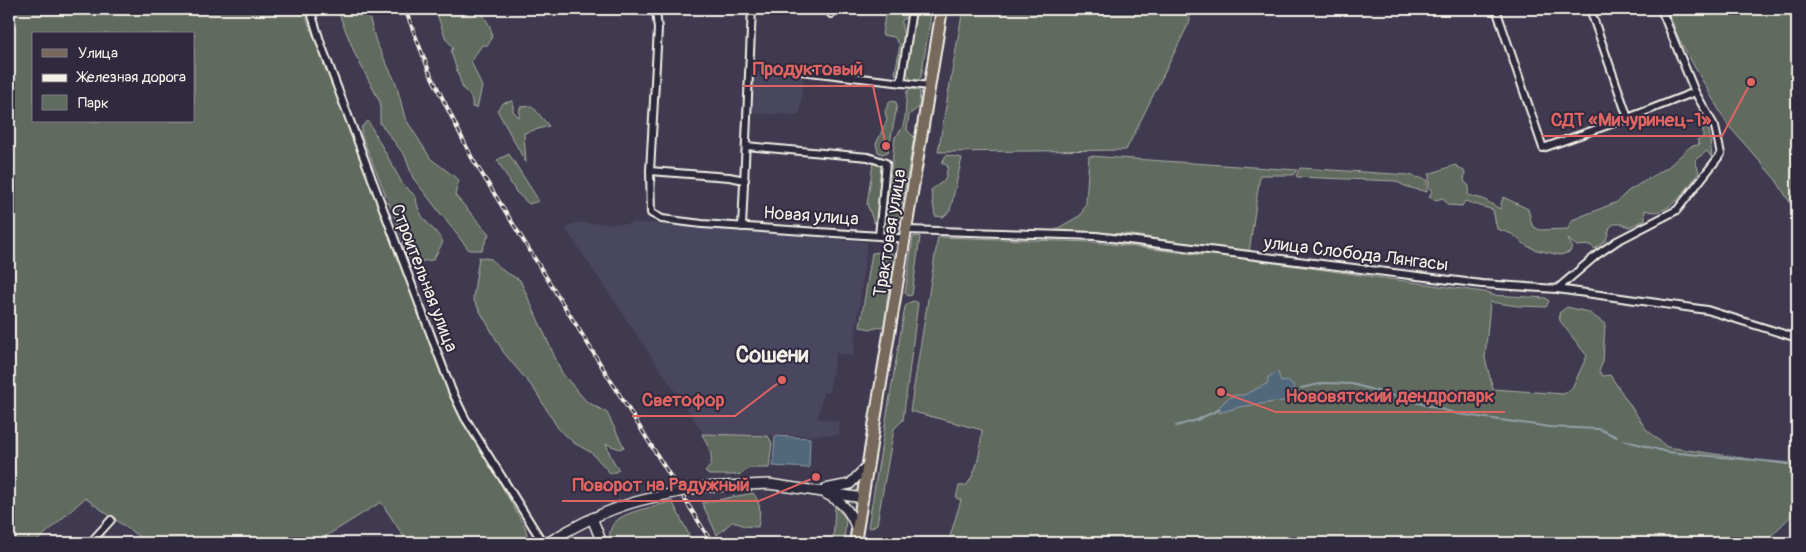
<svg xmlns="http://www.w3.org/2000/svg" width="1806" height="552" font-family="Pangolin,sans-serif">
	<style>
		.built { fill: #4a465e }
		.green { fill: #606b5f; stroke: #aaaea4; fill-rule: evenodd }
		.water { fill: #51687b; stroke: #929fa7 }
		.lines { fill: none; stroke-linecap: round; stroke-linejoin: round }
		.stream { stroke: #929fa7; stroke-width: 2 }
		.street-casing { stroke: #f4f1e8; stroke-width: 10 }
		.secondary-casing { stroke: #f4f1e8; stroke-width: 12 }
		.primary-casing { stroke: #f4f1e8; stroke-width: 14 }
		.street { stroke: #2f2a3d; stroke-width: 6 }
		.secondary { stroke: #2f2a3d; stroke-width: 9 }
		.primary { stroke: #77695c; stroke-width: 10 }
		.rail-casing { stroke: #f4f1e8; stroke-width: 4 }
		.rail { stroke: #2f2a3d; stroke-width: 2; stroke-dasharray: 5.5; stroke-linecap: butt }
		.secondary-bridge-casing { stroke: #f4f1e8; stroke-width: 12; stroke-linecap: butt }
		.secondary-bridge { stroke: #2f2a3d; stroke-width: 9 }
		.labels { text-anchor: middle; dominant-baseline: central; stroke-width: 4; stroke-linejoin: round; paint-order: stroke }
		.street-label { font-size: 18px; fill: #f4f1e8; stroke: #2f2a3d }
		.district-label { font-size: 22px; font-weight: bold; fill: #f4f1e8; stroke: #2f2a3d }
		.leader { fill: none; stroke: #df6462; stroke-width: 2 }
		.callout-dot { fill: #df6462; stroke: #2f2a3d; stroke-width: 2 }
		.callout-label { font-size: 19px; text-anchor: middle; font-weight: bold; fill: #df6462; stroke: #2f2a3d; stroke-width: 4; stroke-linejoin: round; paint-order: stroke }
	</style>
	<rect width="100%" height="100%" fill="#3f3a50"/>
	<filter id="ink" filterUnits="userSpaceOnUse"><feTurbulence type="fractalNoise" baseFrequency=".02" numOctaves="2"/><feDisplacementMap in="SourceGraphic" scale="10" xChannelSelector="R" yChannelSelector="G"/><feConvolveMatrix kernelMatrix="1 2 1 2 8 2 1 2 1" color-interpolation-filters="sRGB"/></filter>
	<g filter="url(#ink)">
		<g class="built">
			<polygon points="753,72 789,73 789,77 803,77 800,115 752,113"/>
			<polygon points="634,222 867,242 853,356 836,353 829,393 823,393 818,418 840,422 839,435 718,435 703,433 565,228 576,223 628,224"/>
		</g>
		<g class="green">
			<path d="M9 9H303L451 397 525 527 528 538 526 543H408L381 502 315 543H148L85 498 35 543H9ZM34 34H194V121H34Z"/>
			<polygon points="337,9 367,9 376,42 396,83 405,118 431,159 459,180 455,195 489,234 482,250 469,250 413,178 405,156 380,123 380,102 355,54"/>
			<path d="M435 9H481C485 22 498 30 488 45H482L471 61 482 87 477 108 472 107C473 99 470 94 463 89L451 52 453 47 446 39Z"/>
			<path d="M886 9H908L907 17 902 20C901 28 904 33 904 40 904 52 901 64 900 76L895 74 900 45 894 37 882 35Z"/>
			<polygon points="916,9 932,9 921,77 917,81 911,81 907,73"/>
			<polygon points="963,9 1189,9 1190,21 1126,150 938,152"/>
			<polygon points="1667,9 1797,9 1797,214 1776,180 1727,124 1680,41"/>
			<path d="M913 89 920 91 919 107 909 115 907 130 914 137 899 222 896 233 884 232 895 137C909 124 904 109 907 91Z"/>
			<polygon points="513,101 513,111 519,117 520,107 532,106 549,126 524,133 526,163 497,110 503,103"/>
			<polygon points="890,101 896,102 897,107 888,152 882,154 878,152 876,144 887,120 885,111"/>
			<path d="M368 121 402 183 416 197C418 220 432 224 443 242L433 260 413 262 405 253 401 233 361 134 362 126Z"/>
			<path d="M1703 127 1709 131 1712 158 1707 151 1695 160 1699 172C1687 188 1668 220 1645 210V220L1629 227 1622 224H1614L1610 227 1606 240 1595 249 1590 245 1577 246 1568 239 1572 246 1570 252 1560 255 1537 250 1527 246 1512 234 1497 229 1493 210 1465 201 1462 206 1448 205 1443 198 1436 200 1429 197 1432 191 1429 188V174L1455 165 1465 172 1464 181 1469 186 1468 195 1483 199 1500 209 1503 197 1528 209 1532 225 1539 230 1568 229 1572 220 1617 202 1628 191 1668 167 1691 146 1699 145 1697 140 1703 137Z"/>
			<polygon points="509,154 539,201 529,204 516,192 497,160"/>
			<polygon points="946,155 962,158 950,211 943,217 935,216 931,190 945,180 948,166 942,163"/>
			<polygon points="1089,156 1297,170 1293,175 1260,175 1249,253 1126,234 1053,231 1081,215 1086,203"/>
			<polygon points="873,163 883,166 879,190 882,198 880,221 874,223 867,204"/>
			<polygon points="1300,168 1409,175 1427,180 1427,192 1407,187 1395,181 1298,177 1296,176"/>
			<polygon points="917,236 920,237 912,295 908,296 905,293 913,237"/>
			<path d="M938 237 1092 242 1202 255 1099 241 1136 244 1491 293V295L1546 298 1549 301 1546 307 1518 306 1490 302 1485 358 1493 389 1564 394 1572 388 1587 356 1560 321 1559 313 1567 307 1588 312 1605 324 1603 362 1599 371 1603 376 1610 375 1646 429 1667 447 1797 466V510L1764 543H948L961 500 956 498 959 486 967 485C979 467 980 451 982 430L910 411Z"/>
			<polygon points="880,252 892,253 896,259 887,299 886,321 882,327 871,329 860,327 872,253"/>
			<polygon points="479,257 491,259 505,272 520,280 562,373 586,401 607,413 624,447 620,449 606,444 611,457 619,470 611,474 592,453 574,443 558,428 534,389 504,353 473,299"/>
			<polygon points="914,301 918,303 903,420 894,429 877,524 871,528 868,527 905,307 908,303"/>
			<path d="M702 434 768 436 772 443 769 468H749L741 474 732 475H709L705 472C718 460 708 447 702 434Z"/>
			<path d="M753 493C762 504 760 514 758 527L744 526 733 521 717 535 702 503Z"/>
			<path d="M672 501 693 543H611C601 511 650 510 672 501Z"/>
			<polygon points="835,506 846,519 844,543 833,543"/>
		</g>
		<g class="water">
			<polygon points="1278,372 1281,382 1289,381 1294,386 1296,399 1239,407 1219,413 1219,407 1227,399 1235,395 1244,395 1268,383 1268,377"/>
			<polygon points="775,436 810,438 809,468 773,466"/>
		</g>
		<g class="lines">
			<g class="stream">
				<polyline points="1301,388 1325,383 1352,384 1458,414 1550,427 1599,429 1617,437"/>
				<polyline points="1176,426 1197,420 1220,409"/>
				<polyline points="1623,440 1667,452 1797,464"/>
			</g>
			<defs>
				<g id="street">
					<polyline points="310,9 321,44 452,391 465,418 543,543"/>
					<polyline points="591,9 656,11 658,29 650,171 651,213 662,219 702,224 879,236"/>
					<polyline points="1496,9 1543,148 1628,118 1590,9"/>
					<polyline points="831,14 832,9"/>
					<polyline points="801,71 929,86"/>
					<polyline points="901,83 912,9"/>
					<polyline points="1628,118 1695,92"/>
					<polyline points="746,146 868,157 886,163 879,236 906,239"/>
					<polyline points="650,171 729,177 745,180"/>
					<polyline points="742,227 752,9"/>
					<polyline points="907,230 1096,236 1482,284 1557,289 1707,310 1797,338"/>
					<polyline points="1557,289 1598,254 1617,241 1677,210 1721,154 1715,127 1695,92 1661,9"/>
					<polyline points="90,543 111,520"/>
				</g>
				<g id="secondary">
					<polyline points="702,487 769,484 863,498"/>
					<polyline points="825,489 850,484 868,465"/>
					<path d="M826 494C844 503 851 512 857 530"/>
					<polyline points="592,518 602,543"/>
					<path d="M547 543C579 523 613 506 651 498"/>
				</g>
				<polyline id="primary" points="855,543 942,9"/>
			</defs>
			<use href="#street" class="street-casing"/>
			<use href="#secondary" class="secondary-casing"/>
			<use href="#primary" class="primary-casing"/>
			<use href="#street" class="street"/>
			<use href="#secondary" class="secondary"/>
			<use href="#primary" class="primary"/>
			<defs>
				<polyline id="rail" points="405,9 429,71 472,158 712,543"/>
			</defs>
			<use href="#rail" class="rail-casing"/>
			<use href="#rail" class="rail"/>
			<defs>
				<polyline id="secondary-bridge" points="651,498 702,487"/>
			</defs>
			<use href="#secondary-bridge" class="secondary-bridge-casing"/>
			<use href="#secondary-bridge" class="secondary-bridge"/>
		</g>
	</g>
	<g class="labels">
		<g class="street-label">
			<text transform="translate(811 216) rotate(4)">Новая улица</text>
			<text transform="translate(890 233) rotate(-81)">Трактовая улица</text>
			<text transform="translate(1356 254) rotate(7)">улица Слобода Лянгасы</text>
			<text transform="translate(424 278) rotate(69)">Строительная улица</text>
		</g>
		<g class="district-label">
			<text x="772" y="355">Сошени</text>
		</g>
	</g>
	<path class="leader" d="M886 146L873 86H743M1751 82L1722 136H1541M1221 392L1276 412H1505M782 380L735 416H632M816 477L759 501H562"/>
	<g class="callout-dot">
		<circle cx="886" cy="146" r="5"/>
		<circle cx="1751" cy="82" r="5"/>
		<circle cx="1221" cy="392" r="5"/>
		<circle cx="782" cy="380" r="5"/>
		<circle cx="816" cy="477" r="5"/>
	</g>
	<g class="callout-label">
		<text x="808" y="75">Продуктовый</text>
		<text x="1631" y="126">СДТ «Мичуринец-1»</text>
		<text x="1390" y="402">Нововятский дендропарк</text>
		<text x="683" y="406">Светофор</text>
		<text x="661" y="491">Поворот на Радужный</text>
	</g>
	<rect width="1806" height="552" fill="none" stroke="#2f2a3d" stroke-width="30"/>
	<rect x="15" y="15" width="1776" height="522" fill="none" stroke="#f4f1e8" stroke-width="2" filter="url(#ink)"/>
	<rect x="32" y="32" width="162" height="90" fill="#2f2a3d" stroke="#7e7a81"/>
	<rect x="42" y="49" width="25" height="8" fill="#77695c" stroke="#7e7a81"/>
	<text x="78" y="58" font-size="15" fill="#f4f1e8">Улица</text>
	<rect x="42" y="74" width="25" height="8" fill="#f4f1e8" stroke="#7e7a81"/>
	<text x="78" y="82" font-size="15" fill="#f4f1e8">Железная дорога</text>
	<rect x="42" y="95" width="25" height="15" fill="#606b5f" stroke="#7e7a81"/>
	<text x="78" y="108" font-size="15" fill="#f4f1e8">Парк</text>
</svg>
